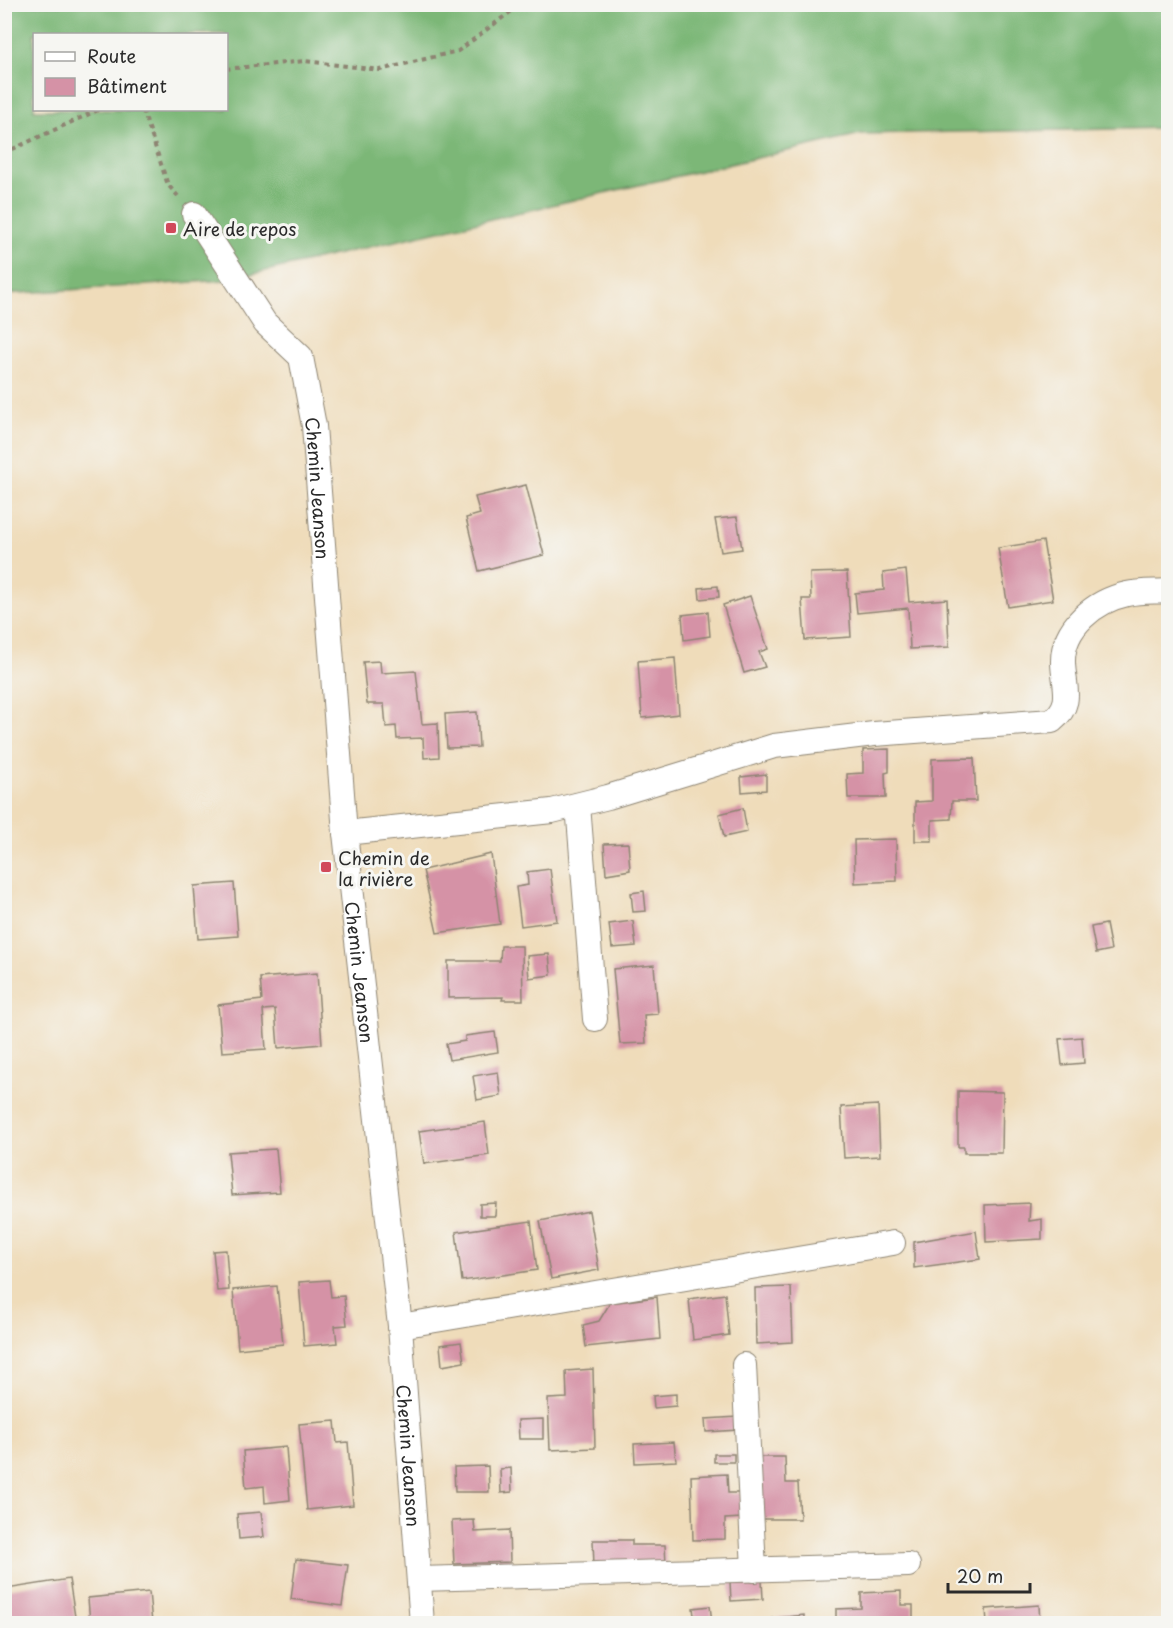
<svg xmlns="http://www.w3.org/2000/svg" width="1173" height="1628" font-family="'Playpen Sans',sans-serif">
	<style>
		.forest { fill: #7bb777; stroke: #537151; stroke-width: 1.5; fill-rule: evenodd }
		.building { fill: #d592a6 }
		.lines { fill: none; stroke-linecap: round; stroke-linejoin: round }
		.street-casing { stroke: #8d8472; stroke-width: 26 }
		.path { stroke: #8d8472; stroke-width: 4; stroke-dasharray: 4.5 4.5; stroke-linecap: butt }
		.street { stroke: #fff; stroke-width: 24 }
		.poi-dot { fill: #d1495b; stroke: #f6f6f2; stroke-width: 2 }
		.labels { text-anchor: middle; dominant-baseline: central; stroke-width: 6; stroke-linejoin: round; paint-order: stroke }
		.poi-label { font-size: 18px; fill: #2b2b2b; stroke: #f6f6f2; text-anchor: start }
		.street-label { font-size: 18px; fill: #2b2b2b; stroke: #f6f6f2 }
	</style>
	<rect width="100%" height="100%" fill="#f6f6f2"/>
	<filter id="ink" filterUnits="userSpaceOnUse"><feTurbulence type="fractalNoise" baseFrequency=".0167" numOctaves="2"/><feDisplacementMap in="SourceGraphic" scale="12" xChannelSelector="R" yChannelSelector="G"/><feConvolveMatrix kernelMatrix="1 2 1 2 8 2 1 2 1" color-interpolation-filters="sRGB"/></filter>
	<filter id="wash" filterUnits="userSpaceOnUse"><feTurbulence type="fractalNoise" baseFrequency=".008" numOctaves="4" result="noise"/><feDisplacementMap in="SourceGraphic" scale="24" xChannelSelector="R" yChannelSelector="G"/><feGaussianBlur stdDeviation="1.35" result="paint"/><feColorMatrix in="noise" values="0 0 0 0 0 0 0 0 0 0 0 0 0 0 0 0 0 1.4 0 .05"/><feComposite in="paint" operator="in"/></filter>
	<g filter="url(#wash)">
		<rect width="100%" height="100%" fill="#efdcba"/>
		<path class="forest" d="M5 5H1168V128L861 134 226 280 5 294ZM34 34H226V110H34Z"/>
		<g id="blocks">
			<g class="building">
				<polygon points="526,485 544,555 479,571 466,518 480,514 475,497"/>
				<polygon points="737,517 742,549 721,552 715,519"/>
				<polygon points="1043,541 1053,600 1008,607 998,548"/>
				<polygon points="906,570 909,602 947,599 949,647 910,649 908,608 857,613 855,593 884,590 883,573"/>
				<polygon points="847,572 851,637 805,640 802,599 811,599 810,573"/>
				<polygon points="718,586 719,597 700,599 699,588"/>
				<polygon points="750,596 768,649 759,652 765,667 744,673 723,605"/>
				<polygon points="708,612 710,636 684,640 682,615"/>
				<polygon points="675,658 679,714 642,718 638,661"/>
				<polygon points="380,661 381,673 416,671 422,724 438,723 439,757 424,758 423,738 397,739 396,726 386,727 384,704 367,704 363,662"/>
				<polygon points="477,712 479,747 447,748 445,714"/>
				<polygon points="889,749 889,772 885,773 886,798 848,798 847,774 863,773 863,750"/>
				<polygon points="974,758 976,801 952,801 951,819 932,820 932,841 915,841 915,802 932,801 932,759"/>
				<polygon points="766,774 766,790 742,792 741,777"/>
				<polygon points="743,808 747,832 724,837 719,814"/>
				<polygon points="896,839 897,881 855,883 854,840"/>
				<polygon points="628,843 630,870 606,874 604,844"/>
				<polygon points="491,854 500,924 437,933 423,870"/>
				<polygon points="550,869 557,921 521,926 516,887 528,885 527,872"/>
				<polygon points="234,883 238,936 198,939 194,886"/>
				<polygon points="644,891 646,911 633,912 631,893"/>
				<polygon points="633,921 636,946 612,948 609,924"/>
				<polygon points="1106,924 1111,950 1096,953 1091,927"/>
				<polygon points="501,946 522,946 523,1000 502,1000 503,997 448,998 448,961 500,961"/>
				<polygon points="549,954 551,975 529,978 527,956"/>
				<polygon points="654,965 658,1014 644,1015 646,1043 620,1044 613,969"/>
				<polygon points="317,973 322,1044 278,1048 275,1009 263,1010 266,1049 222,1052 218,1005 262,1000 260,978"/>
				<polygon points="495,1032 498,1052 449,1060 446,1044 465,1041 465,1036"/>
				<polygon points="1082,1037 1084,1063 1062,1065 1059,1039"/>
				<polygon points="498,1072 501,1096 477,1100 473,1076"/>
				<polygon points="958,1091 1003,1092 1002,1153 964,1153 964,1147 958,1147"/>
				<polygon points="878,1105 880,1156 844,1158 841,1107"/>
				<polygon points="485,1122 489,1155 424,1164 419,1131"/>
				<polygon points="276,1149 280,1192 232,1195 228,1152"/>
				<polygon points="496,1203 495,1216 480,1216 480,1204"/>
				<polygon points="1030,1203 1029,1221 1042,1219 1042,1239 986,1242 985,1205"/>
				<polygon points="589,1211 599,1270 551,1279 540,1221"/>
				<polygon points="531,1221 537,1270 462,1281 456,1232"/>
				<polygon points="976,1231 980,1259 914,1268 914,1242"/>
				<polygon points="226,1250 229,1290 217,1291 213,1251"/>
				<polygon points="329,1280 331,1297 344,1296 347,1325 335,1326 337,1343 304,1346 299,1282"/>
				<polygon points="277,1286 283,1344 238,1349 233,1290"/>
				<polygon points="791,1287 793,1342 756,1344 755,1288"/>
				<polygon points="725,1294 729,1335 693,1340 689,1299"/>
				<polygon points="657,1297 660,1339 586,1347 583,1325 599,1321 610,1303"/>
				<polygon points="461,1342 464,1362 442,1366 440,1345"/>
				<polygon points="593,1369 595,1448 550,1450 548,1399 567,1398 566,1371"/>
				<polygon points="676,1394 676,1406 654,1408 653,1396"/>
				<polygon points="738,1417 739,1430 706,1432 705,1419"/>
				<polygon points="543,1419 543,1439 519,1439 518,1420"/>
				<polygon points="335,1421 337,1443 348,1442 353,1505 307,1510 299,1424"/>
				<polygon points="674,1442 676,1461 635,1463 634,1444"/>
				<polygon points="286,1447 290,1500 265,1503 264,1486 246,1488 243,1451"/>
				<rect x="714" y="1454" width="20" height="8"/>
				<polygon points="755,1457 785,1457 786,1483 798,1483 800,1519 757,1519"/>
				<polygon points="488,1466 489,1492 455,1492 454,1467"/>
				<polygon points="511,1468 512,1492 501,1493 500,1469"/>
				<polygon points="727,1474 728,1493 742,1493 742,1518 725,1519 725,1539 693,1540 691,1476"/>
				<polygon points="261,1512 264,1537 239,1539 237,1514"/>
				<polygon points="474,1520 475,1532 509,1530 510,1562 454,1564 452,1521"/>
				<polygon points="593,1540 632,1540 632,1545 665,1545 666,1564 594,1566"/>
				<polygon points="296,1559 348,1565 342,1606 291,1599"/>
				<polygon points="69,1579 76,1623 12,1623 6,1589"/>
				<polygon points="762,1581 763,1599 731,1601 730,1582"/>
				<polygon points="901,1591 901,1605 913,1605 913,1621 836,1623 836,1609 861,1608 861,1593"/>
				<polygon points="149,1592 152,1623 90,1623 88,1598"/>
				<polygon points="1039,1605 1040,1623 987,1623 986,1609"/>
				<polygon points="710,1606 712,1622 695,1623 693,1608"/>
				<polygon points="804,1615 804,1623 748,1623 748,1621"/>
			</g>
		</g>
	</g>
	<g filter="url(#ink)">
		<use href="#blocks" fill-opacity="0" stroke="#8d8472" stroke-width="1.5"/>
		<g class="lines">
			<defs>
				<g id="street">
					<path id="s1" d="M194 214 265 323 301 357 314 426 345 833 400 1326 422 1624"/>
					<polyline points="578,805 595,1019"/>
					<path d="M345 833 552 811 608 797 774 746 874 734 1052 721C1074 703 1064 688 1063 663 1062 627 1095 601 1127 594 1140 591 1155 592 1168 591"/>
					<polyline points="400,1326 893,1243"/>
					<polyline points="744,1365 754,1570"/>
					<polyline points="419,1579 908,1565"/>
				</g>
			</defs>
			<use href="#street" class="street-casing"/>
			<g class="path">
				<polyline points="226,69 305,61 380,70 458,51 521,4"/>
				<polyline points="143,110 168,185 178,196"/>
				<polyline points="4,153 98,110"/>
			</g>
			<use href="#street" class="street"/>
		</g>
	</g>
	<g class="poi-dot">
		<rect x="165" y="222" width="12" height="12" rx="3"/>
		<rect x="320" y="861" width="12" height="12" rx="3"/>
	</g>
	<g class="labels">
		<g class="poi-label">
			<text x="183" y="228">Aire de repos</text>
			<text x="338" y="857">Chemin de<tspan x="338" dy="21">la rivière</tspan></text>
		</g>
		<g class="street-label">
			<text stroke="none"><textPath href="#s1" startOffset="312">Chemin Jeanson</textPath></text>
			<text stroke="none"><textPath href="#s1" startOffset="798">Chemin Jeanson</textPath></text>
			<text stroke="none"><textPath href="#s1" startOffset="1284">Chemin Jeanson</textPath></text>
		</g>
	</g>
	<rect width="1173" height="1628" fill="none" stroke="#f6f6f2" stroke-width="24"/>
	<rect x="33" y="33" width="195" height="78" fill="#f6f6f2" stroke="#a5a5a2" stroke-width="1.5"/>
	<rect x="45" y="52" width="30" height="9" fill="#ffffff" stroke="#a5a5a2" stroke-width="1.5"/>
	<text x="87" y="63" font-size="18" fill="#2b2b2b">Route</text>
	<rect x="45" y="78" width="30" height="18" fill="#d592a6" stroke="#a5a5a2" stroke-width="1.5"/>
	<text x="87" y="93" font-size="18" fill="#2b2b2b">Bâtiment</text>
	<path d="M948 1583v9h82v-9" fill="none" stroke="#2b2b2b" stroke-width="3"/>
	<text x="957" y="1583" font-size="18" fill="#2b2b2b" stroke="#f6f6f2" stroke-width="4.5" paint-order="stroke">20 m</text>
</svg>
